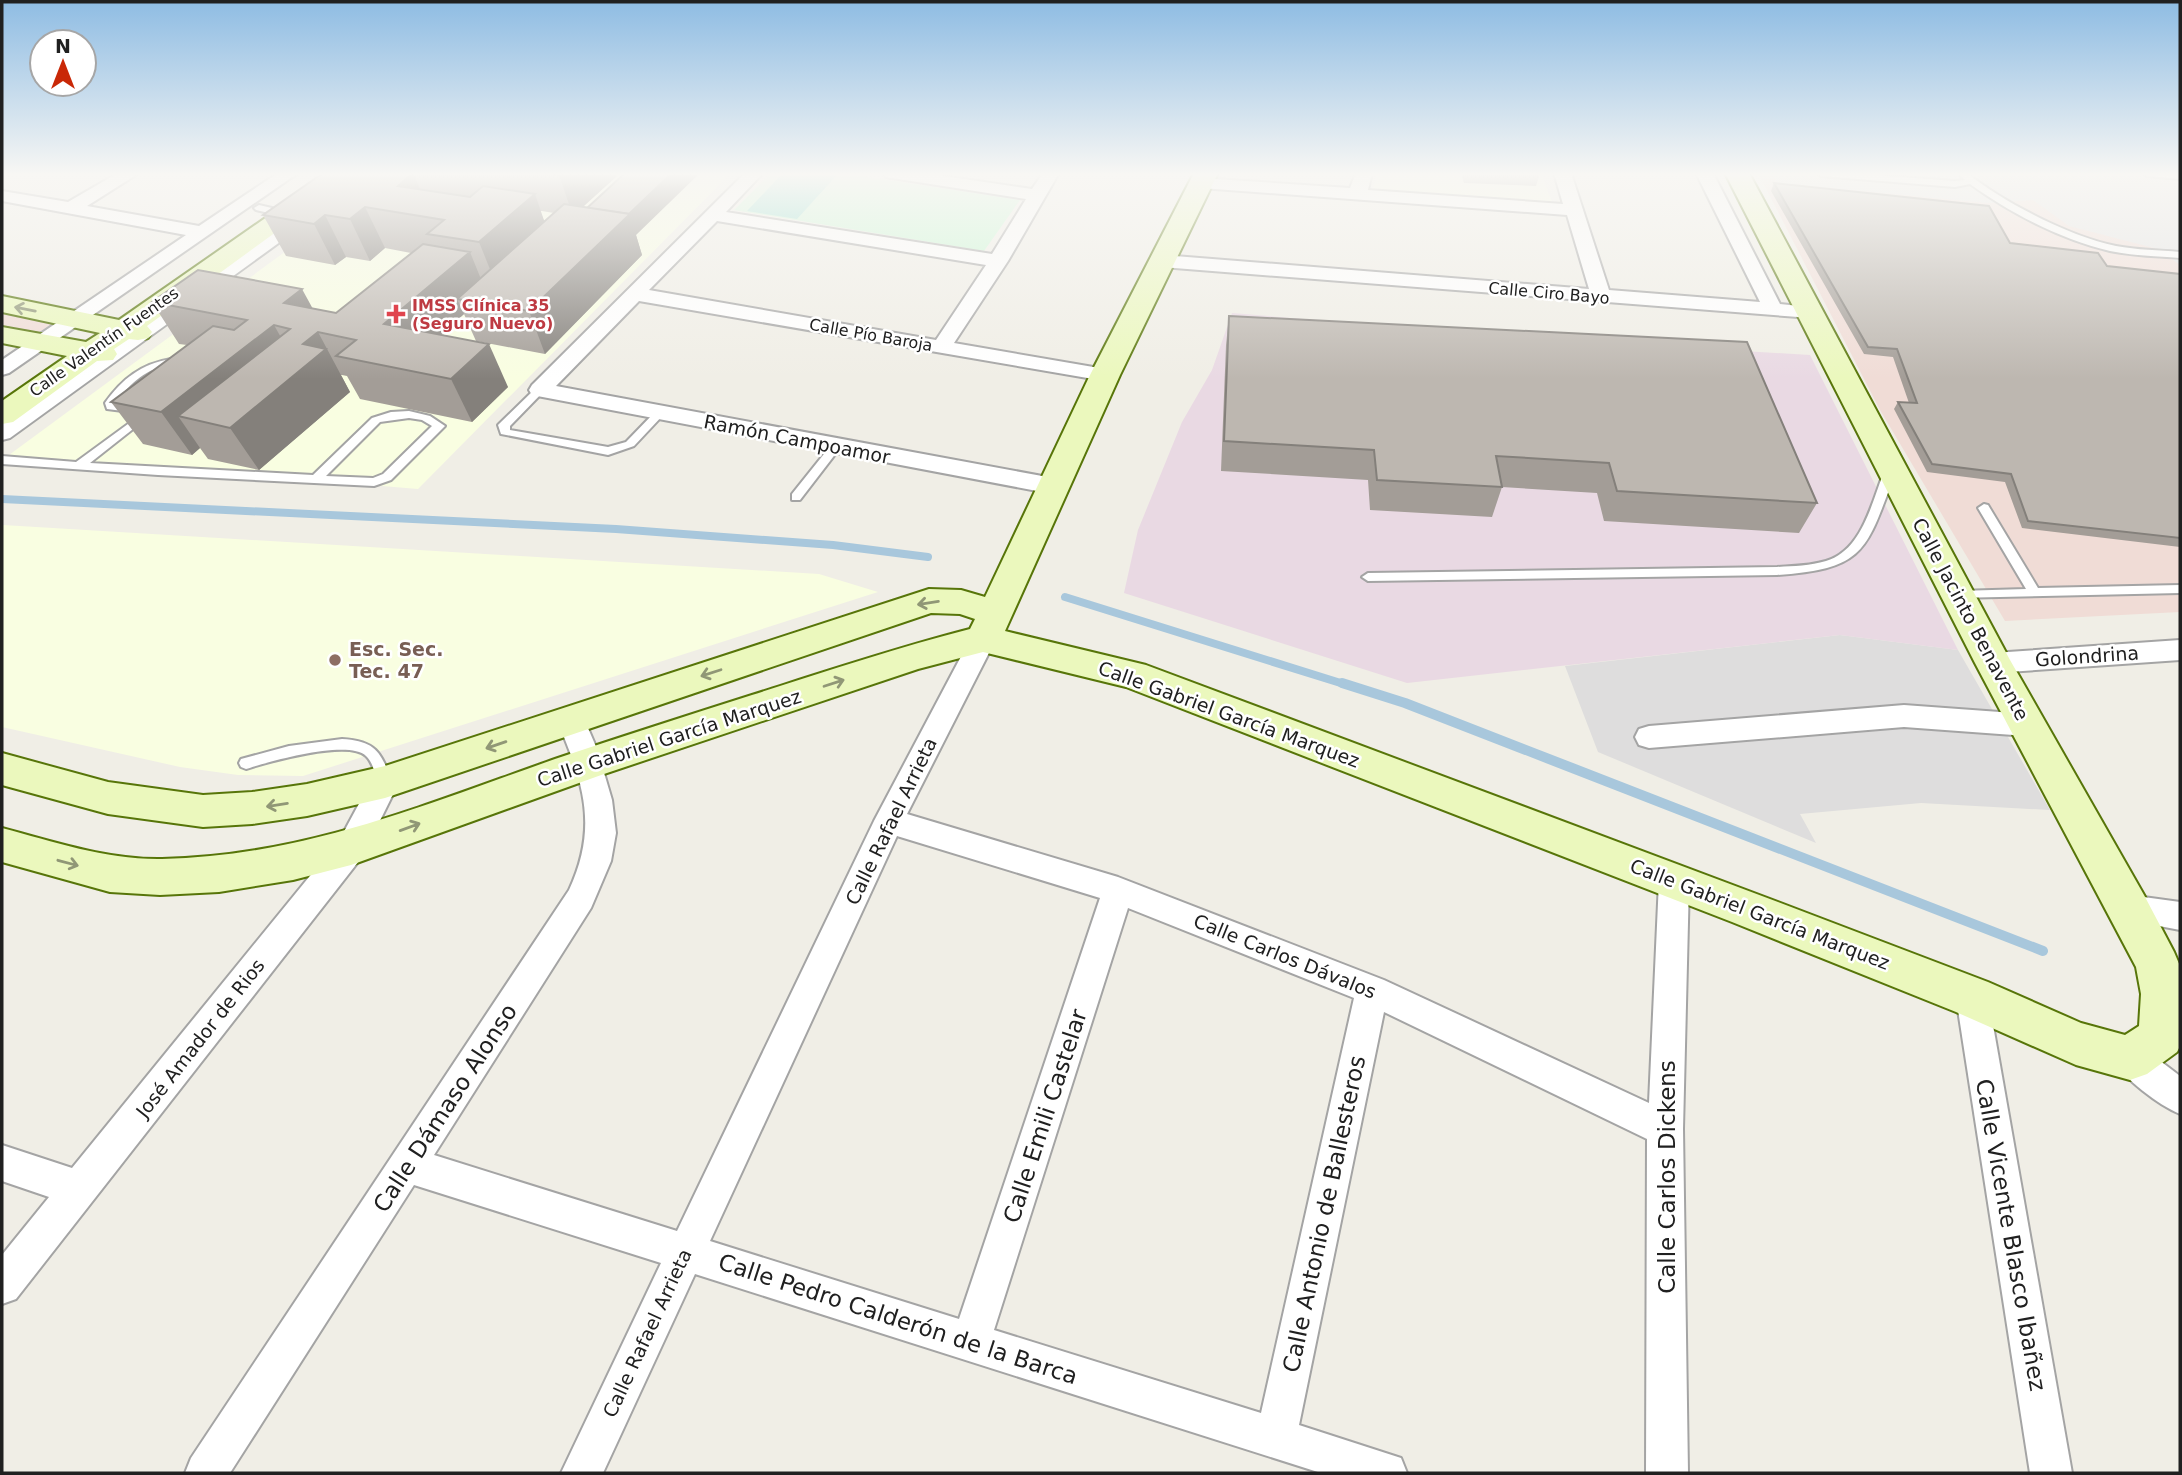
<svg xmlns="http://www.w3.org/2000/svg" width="2182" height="1475" font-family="'DejaVu Sans',sans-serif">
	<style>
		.residential { fill: #dedddd }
		.commercial { fill: #f0dcd6 }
		.industrial { fill: #e9d9e3 }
		.education { fill: #f9fee1 }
		.park { fill: #c6f8d2 }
		.pitch { fill: #87dcca }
		.parking { fill: #e4e4e4 }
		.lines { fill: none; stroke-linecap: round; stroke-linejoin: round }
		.stream-far1 { stroke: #a8c7dc; stroke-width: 8 }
		.stream { stroke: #a8c7dc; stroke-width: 10 }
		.lane-casing { stroke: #a4a4a4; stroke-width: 4 }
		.street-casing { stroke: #a4a4a4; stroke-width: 4 }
		.secondary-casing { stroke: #577509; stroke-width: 4 }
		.lane { fill: #fff; fill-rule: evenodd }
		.street { fill: #fff; fill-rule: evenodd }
		.secondary { fill: #ebf8bd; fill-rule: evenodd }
		.wall { fill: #a39d97; fill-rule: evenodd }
		.shaded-wall { fill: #84807b }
		.building { fill: #bdb7b0; stroke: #84807b; stroke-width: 2 }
		.oneway { stroke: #909776 }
		.health-dot { fill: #e0444e; stroke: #fff; stroke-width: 2.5 }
		.education-dot { fill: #8d6e63; stroke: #fff; stroke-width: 2.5 }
		.labels { text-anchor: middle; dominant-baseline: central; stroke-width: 5; stroke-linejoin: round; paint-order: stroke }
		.far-street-label { font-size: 16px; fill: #202020; stroke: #fff }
		.far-health-label { font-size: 16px; font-weight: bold; fill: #be3a42; stroke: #fff; text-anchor: start }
		.street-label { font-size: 19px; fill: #202020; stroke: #fff }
		.education-label { font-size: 19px; font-weight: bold; fill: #785e54; stroke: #fff; text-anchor: start }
		.near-street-label { font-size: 23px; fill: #202020; stroke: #fff }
	</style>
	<rect width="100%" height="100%" fill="#f0eee6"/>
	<polygon class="residential" points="1840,635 1958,650 2050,810 1921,803 1800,814 1816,843 1598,752 1565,666"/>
	<g class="commercial">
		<polygon points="1758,173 2180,173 2180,612 2005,621 1880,410"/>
		<polygon points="2,314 52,324 33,337 2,331"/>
	</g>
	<polygon class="industrial" points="1232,313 1558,340 1810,355 1958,650 1840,635 1407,683 1124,593 1138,530 1182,422 1212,370"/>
	<g class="education">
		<polygon points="392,173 731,173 418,489 9,455"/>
		<polygon points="1378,173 1541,173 1553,205 1372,191"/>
		<polygon points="3,525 819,574 878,592 303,776 238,775 180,767 2,727"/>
	</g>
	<polygon class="park" points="771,173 841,173 1020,200 984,251 734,210"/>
	<polygon class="pitch" points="783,173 837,175 797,219 747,211"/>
	<polygon class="parking" points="1772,173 2180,173 2180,265 2158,249 2069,226 2033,200 1987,203 1779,183"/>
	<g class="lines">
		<g class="stream-far1">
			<polyline points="2,499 616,529 833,545 928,557"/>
			<polyline points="1065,597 1347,685"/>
		</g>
		<polyline class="stream" points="1342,683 1405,703 2043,951"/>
		<defs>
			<g id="lane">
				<path d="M1817 173H1848L1955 181 1965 180 1958 173H1967C2003 202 2070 237 2116 246 2137 250 2159 250 2180 252V258C2157 256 2133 256 2110 251 2062 240 2010 213 1970 184L1955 187 1821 176Z"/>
				<polygon points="2143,173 2180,173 2180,179 2147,176"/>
				<polygon points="259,205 289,212 291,214 286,217 256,210 254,208"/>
				<path d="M171 359H182L187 362C181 366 174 364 165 366 144 370 128 386 115 403L139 409V413L107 409 105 403C122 379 141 364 171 359Z"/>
				<polygon points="540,387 545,390 510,426 510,430 608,447 626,442 656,411 664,411 665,413 634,446 608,455 501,434 498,425 500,423 536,388"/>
				<path d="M409 411 430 416 445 426 391 480 374 486 158 475 2 464V456L76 462 143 413 149 416 147 418 90 463 313 475 372 418 391 412ZM409 418 422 420 432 426 383 474 373 478 326 476 380 422Z"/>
				<polygon points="836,442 842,446 840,448 800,500 792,500 792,494 832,444"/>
				<path d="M1891 465 1897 469C1866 548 1869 569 1777 575L1368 581 1362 577 1368 573 1777 567C1793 566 1810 566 1826 561 1863 550 1872 501 1885 469Z"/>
				<polygon points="1984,504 1988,505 2038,588 2180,585 2180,593 1954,598 1952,595 1954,592 1958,591 2026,589 1978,508"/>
				<path d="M342 739C376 741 381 752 392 782L390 786H380C375 777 374 763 366 756 348 739 268 762 246 769L241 767 239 763 241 759 289 746Z"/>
			</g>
			<g id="street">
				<polygon points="118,173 139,173 87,206 199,226 278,173 298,173 9,373 2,375 2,360 186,235 2,201 2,191 68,202"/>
				<polygon points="355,173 375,173 10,438 2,440 2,423"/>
				<path d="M745 173H763L726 212 992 254 1026 199 892 178 886 177 884 173H924L1032 189 1043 173H1059L1008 261 954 343 1105 369 1113 370 1116 375 1113 380 1105 381 639 301 556 386 1053 478 1061 481 1065 486 1061 491 1053 494 532 395 529 390 532 385ZM717 221 986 265 936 340 649 290Z"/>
				<polygon points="1356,173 1372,173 1368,190 1563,204 1554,173 1571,173 1609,290 1760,302 1696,173 1713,173 1780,304 1818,308 1821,312 1818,316 1811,318 1162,267 1152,261 1162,255 1589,289 1567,215 1201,188 1192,183 1201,178 1350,188"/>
				<path d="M983 630 992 632 996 639 907 814 1118 877 1384 980 1649 1103 1659 881 1663 872 1674 868 1685 872 1689 881 1683 1129 1688 1473H1646L1647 1139 1384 1012 1299 1425 1401 1458 1407 1473H1321L695 1274 603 1473H561L661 1263 414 1185 230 1473H185L191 1458 569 890C599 826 583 782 557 720L561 712 571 709 581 712 597 749 612 800 616 833 611 861 591 908 434 1155 677 1231 874 821 974 632ZM897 836 1100 898 959 1319 710 1241ZM1128 908 1354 998 1261 1413 994 1330Z"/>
				<polygon points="2180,640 2180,660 1993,673 1984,670 1980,663 1984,656 1993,653"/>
				<polygon points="1904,705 2027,714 2037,717 2041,725 2037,733 2027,736 1904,727 1649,748 1639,745 1635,737 1639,729 1649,726"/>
				<polygon points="385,770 395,774 399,782 362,857 16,1299 2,1304 2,1255 49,1197 2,1181 2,1145 72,1168 340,839 375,774"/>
				<polygon points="2129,895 2180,902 2180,930 2118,918 2113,908 2118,898"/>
				<polygon points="1972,982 1984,986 1988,997 2072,1473 2030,1473 1956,997 1960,986"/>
				<path d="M2130 1042 2142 1047 2180 1076V1114C2160 1106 2122 1078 2113 1058L2118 1047Z"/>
			</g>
			<g id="secondary">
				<polygon points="330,173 357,173 147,326 152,332 148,338 138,340 129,339 114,349 117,354 113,360 97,361 13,422 2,424 2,401 67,356 2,343 2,327 86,342 100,333 2,312 2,296 119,320"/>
				<path d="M1194 173H1218L1120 375 1005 631 1146 665 1762 896 1988 982 2081 1023 2125 1035 2139 1026 2141 994 2136 967 1975 663 1725 173H1749L2010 660 2144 895 2174 952 2180 966V1046L2177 1052 2147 1074 2130 1080 2076 1065 1956 1012 1732 922 1126 687 983 652 918 669 604 774 351 865 293 880 219 892 160 895 110 892 2 862V828C55 842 107 860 162 859 304 856 424 805 555 759 620 737 686 716 752 695 824 672 896 648 970 629L975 619 960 614 931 613 385 798 307 816 252 824 203 827 108 814 2 785V753L108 782 203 795 252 792 307 784 385 766 929 589 961 590 985 597 1090 375Z"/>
			</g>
		</defs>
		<use href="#lane" class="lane-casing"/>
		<use href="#street" class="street-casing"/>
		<use href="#secondary" class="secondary-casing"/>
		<use href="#lane" class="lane"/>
		<use href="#street" class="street"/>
		<use href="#secondary" class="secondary"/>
	</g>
	<g class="wall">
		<path d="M323 173H616L617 176 582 207 636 235 642 255 545 354 476 341 464 314 441 335 508 387 472 422 360 399 347 376 342 375H341L350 392 259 470 208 459 200 448 192 455 143 444 111 402 187 345 179 344 152 302 312 308 336 313 411 253 385 248 370 261 346 257 335 265 286 256 263 215ZM540 211H542L554 213 544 221Z"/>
		<polygon points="1461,173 1540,173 1536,186 1464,183"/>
		<polygon points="1774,183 2010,243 2107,266 2180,274 2180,547 2022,528 2005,482 1927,472 1894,409 1898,402 1909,403 1893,357 1864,354 1771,191"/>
		<polygon points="1229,316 1817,503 1799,533 1604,521 1597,493 1502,487 1492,517 1370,510 1368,480 1221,471 1226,345"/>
	</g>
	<g class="shaded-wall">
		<polygon points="380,173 413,173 431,214"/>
		<polygon points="562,173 616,173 617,176 573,216 559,175"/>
		<polygon points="672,173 700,173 636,235 642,255 545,354 529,311"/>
		<polygon points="535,194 549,235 496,284 479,242"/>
		<polygon points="365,207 385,248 370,261 350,219"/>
		<polygon points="325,215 346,257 335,265 314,224"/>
		<polygon points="470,252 487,294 457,299 464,314 405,366 384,324"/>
		<polygon points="302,289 325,331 318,332 350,392 259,470 230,428 303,344 284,303"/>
		<polygon points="274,325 298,368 178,416 200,448 192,455 161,412"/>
		<polygon points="489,344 508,387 472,422 451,379"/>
	</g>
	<g class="building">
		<polygon points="323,173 413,173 398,186 470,197 483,186 535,194 479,242 427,234 444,220 365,207 350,219 325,215 314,224 263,215"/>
		<polygon points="541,173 562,173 559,175"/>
		<polygon points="625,173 672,173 629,214 587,208"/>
		<polygon points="1774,183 1989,206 2010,243 2098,253 2107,266 2180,274 2180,538 2028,521 2011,474 1932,464 1898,402 1917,403 1897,349 1868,347"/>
		<polygon points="564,204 630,214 529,311 457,299"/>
		<polygon points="423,244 470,252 384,324 489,344 451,379 336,356 356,340 318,332 303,344 326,349 230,428 178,416 290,329 274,325 161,412 111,402 213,326 234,330 247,320 152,302 198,270 302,289 284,303 336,313"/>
		<polygon points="1229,316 1747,342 1817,503 1617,491 1609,463 1496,456 1502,487 1377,480 1374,450 1224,441"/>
	</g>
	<defs><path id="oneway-shaft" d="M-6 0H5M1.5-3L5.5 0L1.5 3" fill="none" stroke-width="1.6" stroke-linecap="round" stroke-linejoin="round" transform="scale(1.75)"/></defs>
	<g class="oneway">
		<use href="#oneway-shaft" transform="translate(25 309) rotate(-169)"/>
		<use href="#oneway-shaft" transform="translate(928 603) rotate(171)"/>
		<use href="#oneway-shaft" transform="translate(711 673) rotate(162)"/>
		<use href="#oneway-shaft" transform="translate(834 683) rotate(-18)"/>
		<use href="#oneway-shaft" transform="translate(496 745) rotate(161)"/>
		<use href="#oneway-shaft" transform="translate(277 805) rotate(171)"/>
		<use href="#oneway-shaft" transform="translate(410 827) rotate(-20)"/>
		<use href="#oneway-shaft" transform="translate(68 863) rotate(15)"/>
	</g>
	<linearGradient id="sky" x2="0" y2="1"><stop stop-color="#8ebce3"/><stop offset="0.46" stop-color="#f8f7f4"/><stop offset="1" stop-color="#f8f7f4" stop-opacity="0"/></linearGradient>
	<rect width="2182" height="379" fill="url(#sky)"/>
	<path class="health-dot" d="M392.5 303.5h7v7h7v7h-7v7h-7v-7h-7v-7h7z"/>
	<circle class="education-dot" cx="335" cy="660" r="7"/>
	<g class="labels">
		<g class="far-street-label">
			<text transform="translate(1549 293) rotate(5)">Calle Ciro Bayo</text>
			<text transform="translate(871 335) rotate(10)">Calle Pío Baroja</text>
			<text transform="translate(104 342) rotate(-35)">Calle Valentín Fuentes</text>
		</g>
		<g class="far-health-label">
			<text x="412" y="305">IMSS Clínica 35<tspan x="412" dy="18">(Seguro Nuevo)</tspan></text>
		</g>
		<g class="street-label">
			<text transform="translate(797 439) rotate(11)">Ramón Campoamor</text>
			<text transform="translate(1971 619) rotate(62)">Calle Jacinto Benavente</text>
			<text transform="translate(2087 656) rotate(-4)">Golondrina</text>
			<text transform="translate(1229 714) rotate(20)">Calle Gabriel García Marquez</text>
			<text transform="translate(669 738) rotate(-18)">Calle Gabriel García Marquez</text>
			<text transform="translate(891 821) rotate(-64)">Calle Rafael Arrieta</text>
			<text transform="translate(1760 914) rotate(21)">Calle Gabriel García Marquez</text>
			<text transform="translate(1285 956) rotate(22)">Calle Carlos Dávalos</text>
			<text transform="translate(200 1038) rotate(-52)">José Amador de Rios</text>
			<text transform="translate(647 1333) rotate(-65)">Calle Rafael Arrieta</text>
		</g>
		<g class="education-label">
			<text x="349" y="649">Esc. Sec.<tspan x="349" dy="22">Tec. 47</tspan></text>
		</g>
		<g class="near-street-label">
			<text transform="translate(445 1108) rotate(-57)">Calle Dámaso Alonso</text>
			<text transform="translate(1045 1116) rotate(-72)">Calle Emili Castelar</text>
			<text transform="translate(1667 1177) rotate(-90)">Calle Carlos Dickens</text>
			<text transform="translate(1324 1214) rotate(-78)">Calle Antonio de Ballesteros</text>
			<text transform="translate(2011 1235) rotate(80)">Calle Vicente Blasco Ibañez</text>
			<text transform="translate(898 1319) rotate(18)">Calle Pedro Calderón de la Barca</text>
		</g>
	</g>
	<rect width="2182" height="1475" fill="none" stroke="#202020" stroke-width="7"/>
	<g transform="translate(63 63)"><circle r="33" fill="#ffffff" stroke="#a6a6a6" stroke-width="2"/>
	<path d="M0-5L12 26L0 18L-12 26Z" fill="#c92807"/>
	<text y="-10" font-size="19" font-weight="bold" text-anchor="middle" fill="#202020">N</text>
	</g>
</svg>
